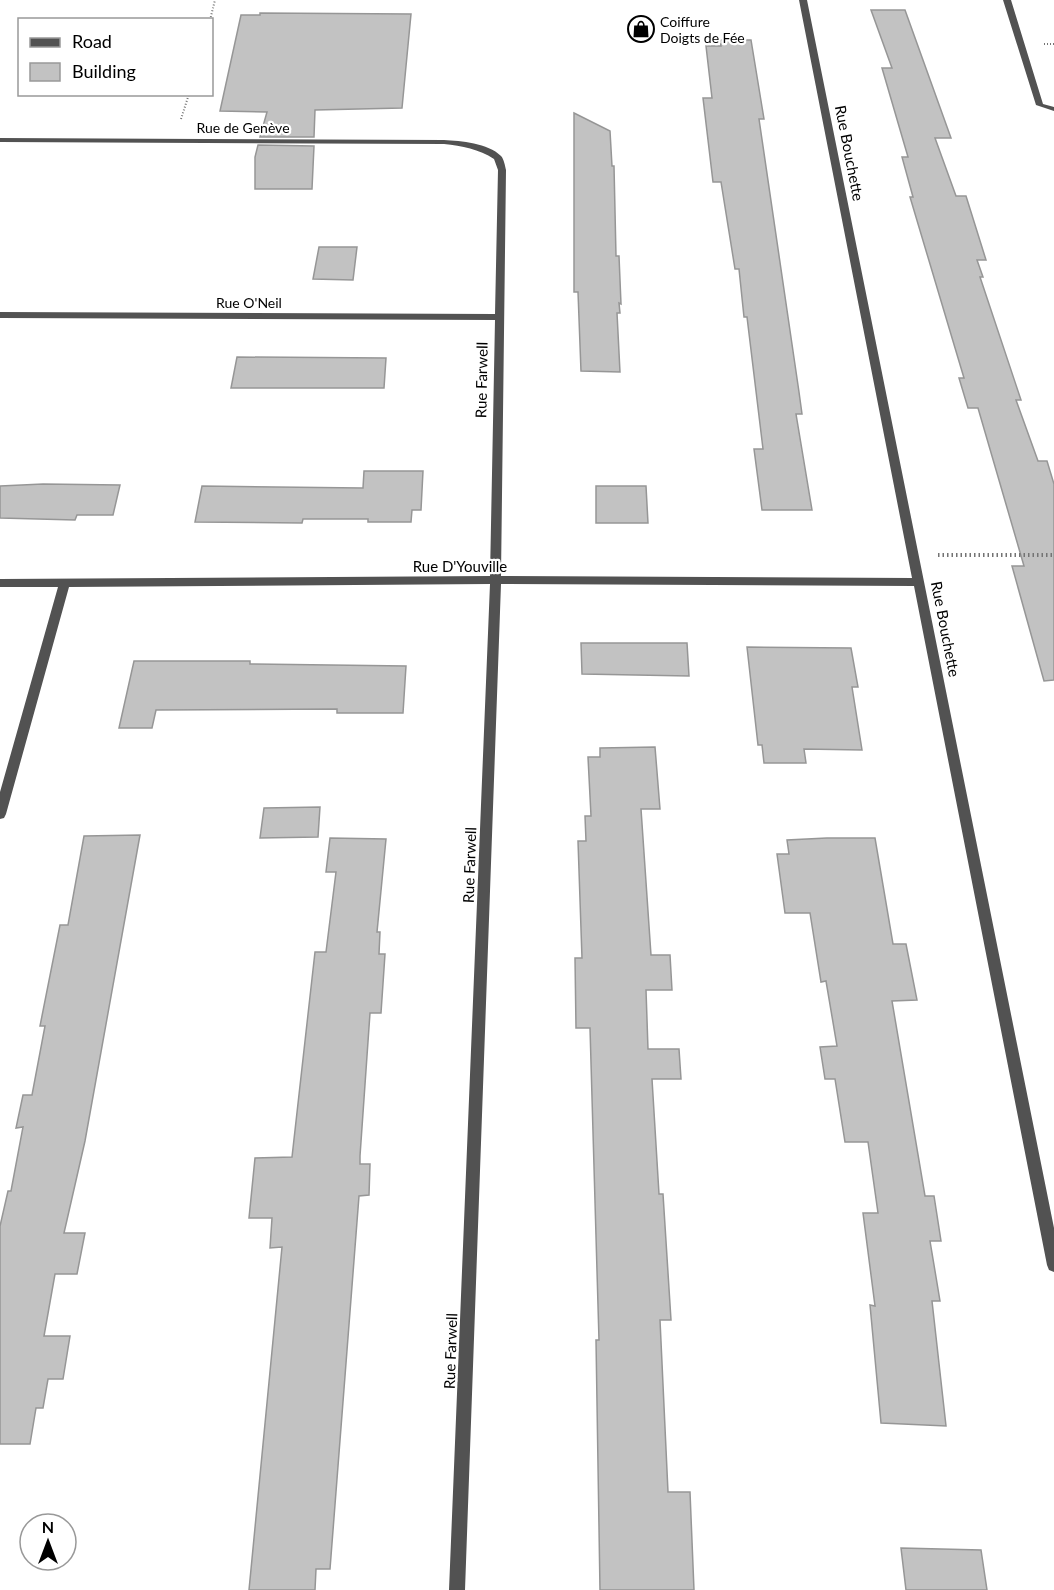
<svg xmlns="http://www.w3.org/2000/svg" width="1054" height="1590" font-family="Lato,sans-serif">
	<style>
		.building { fill: #c2c2c2; stroke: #969696; stroke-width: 1.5 }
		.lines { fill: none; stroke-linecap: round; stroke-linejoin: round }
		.path-far1 { stroke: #747474; stroke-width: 2; stroke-dasharray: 1 2; stroke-linecap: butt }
		.path { stroke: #747474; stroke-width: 4; stroke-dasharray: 1.5 3; stroke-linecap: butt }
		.lane { fill: #525252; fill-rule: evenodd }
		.street { fill: #525252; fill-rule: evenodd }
		.labels { text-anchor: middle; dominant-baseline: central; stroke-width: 4.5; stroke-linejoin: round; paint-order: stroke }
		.far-poi-label { font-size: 14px; fill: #000; stroke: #fff; text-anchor: start }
		.far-street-label { font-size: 14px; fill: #000; stroke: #fff }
		.street-label { font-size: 15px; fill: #000; stroke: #fff }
	</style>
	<rect width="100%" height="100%" fill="#fff"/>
	<g class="building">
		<polygon points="871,10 905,10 951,138 935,138 956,196 966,196 986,260 977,260 983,277 980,277 1021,400 1016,400 1038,461 1047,461 1054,484 1054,680 1044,681 1012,566 1024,566 978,408 968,408 959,378 964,378 910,197 913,197 902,157 908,157 882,68 892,68"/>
		<polygon points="260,13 411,14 402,108 315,110 314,137 260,137 267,112 220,111 241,15 260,15"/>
		<polygon points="720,40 751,40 764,119 759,119 799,392 802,414 796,414 812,510 762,510 754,449 763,449 747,317 744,317 739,269 735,269 721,182 713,182 703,98 712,98 706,46 721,46"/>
		<polygon points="574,113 610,131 612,166 614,166 616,256 619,256 621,304 619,303 620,313 617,313 620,372 581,371 578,292 574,292"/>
		<polygon points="258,145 314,146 312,189 255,189 255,157"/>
		<polygon points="319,247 357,247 353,280 313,279"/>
		<polygon points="237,357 386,358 384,388 231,388"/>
		<polygon points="364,471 423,471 421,510 412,510 411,522 368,522 368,519 303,519 302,523 195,522 202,486 363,488"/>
		<polygon points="43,484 120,485 113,515 77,515 75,520 0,518 0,486"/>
		<polygon points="596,486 646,486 648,523 596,523"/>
		<polygon points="581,643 687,643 689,676 582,674"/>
		<polygon points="747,647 851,648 858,687 852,687 862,750 804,749 806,763 764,763 762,745 758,745"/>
		<polygon points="134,661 250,661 250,664 406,666 403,713 337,713 337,709 156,710 152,728 119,728"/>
		<polygon points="655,747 660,809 641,809 651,955 670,955 672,990 646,990 648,1049 679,1049 681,1079 652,1079 659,1194 663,1194 671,1320 660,1320 668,1492 690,1492 694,1590 600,1590 596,1340 599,1340 590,1028 576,1028 575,958 582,958 578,841 586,841 585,816 591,816 588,757 600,757 600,748"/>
		<polygon points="320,807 318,837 260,838 264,808"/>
		<polygon points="140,835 85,1141 64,1233 85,1233 77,1274 55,1274 44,1336 70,1336 63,1379 48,1379 43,1408 36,1408 30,1444 0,1444 0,1226 8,1191 11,1191 23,1127 16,1128 23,1095 32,1095 45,1026 40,1026 60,925 68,925 84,836"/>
		<polygon points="330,838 386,839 377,932 380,932 379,954 385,954 381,1013 370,1013 360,1156 360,1164 370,1164 369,1195 359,1196 330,1569 316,1569 315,1590 249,1590 282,1247 270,1248 272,1218 249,1218 255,1158 292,1157 315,952 326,952 336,872 326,872"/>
		<polygon points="827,838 875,838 893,944 906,944 917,1000 892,1001 925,1196 934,1196 941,1241 930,1241 940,1301 932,1301 946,1426 881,1423 870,1305 875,1306 863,1213 878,1213 868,1142 845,1142 835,1079 825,1079 820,1047 837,1046 826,981 821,982 810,913 785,913 777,854 789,854 787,840"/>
		<polygon points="901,1548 981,1550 987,1590 906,1590"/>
	</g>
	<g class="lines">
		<g class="path-far1">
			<polyline points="210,20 215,0"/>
			<polyline points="1044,44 1054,44"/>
			<polyline points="181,119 189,94"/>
		</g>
		<polyline class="path" points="938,555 1054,555"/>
		<polygon class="lane" points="1003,0 1011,0 1043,104 1054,107 1054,111 1036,105"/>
		<path class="street" d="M799 0H807L1054 1228V1272L1049 1270 1047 1265 914 586 501 584 465 1590H449L490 584 69 587 6 814 4 818 0 819V792L58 587H0V579L490 576 495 320 0 318V312L495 314 498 170 494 159C479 149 462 146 444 144L0 142V138L444 140C461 141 488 143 501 156 504 159 505 166 506 170L501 576 912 578Z"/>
	</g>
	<defs>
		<symbol id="shop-ring" viewBox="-11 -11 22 22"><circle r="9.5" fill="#fff" stroke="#000" stroke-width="1.5"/><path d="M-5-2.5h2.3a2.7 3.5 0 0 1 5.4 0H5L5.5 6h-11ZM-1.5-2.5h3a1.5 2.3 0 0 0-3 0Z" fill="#000"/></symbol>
	</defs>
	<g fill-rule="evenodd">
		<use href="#shop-ring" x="626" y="14" width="30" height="30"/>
	</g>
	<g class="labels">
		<g class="far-poi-label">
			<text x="660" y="21">Coiffure<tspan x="660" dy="16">Doigts de Fée</tspan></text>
		</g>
		<g class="far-street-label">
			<text x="243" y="127">Rue de Genève</text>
			<text x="249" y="302">Rue O'Neil</text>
		</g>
		<g class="street-label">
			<text transform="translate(850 153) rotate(79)">Rue Bouchette</text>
			<text transform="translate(481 380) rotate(-89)">Rue Farwell</text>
			<text x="460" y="566">Rue D'Youville</text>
			<text transform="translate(946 629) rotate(79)">Rue Bouchette</text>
			<text transform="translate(469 865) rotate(-88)">Rue Farwell</text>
			<text transform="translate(450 1351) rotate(-88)">Rue Farwell</text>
		</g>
	</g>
	<rect x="18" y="18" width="195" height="78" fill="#ffffff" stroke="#999999" stroke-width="1.5"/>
	<rect x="30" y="38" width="30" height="9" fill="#525252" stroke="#999999" stroke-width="1.5"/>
	<text x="72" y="48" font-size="18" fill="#000000">Road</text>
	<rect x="30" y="63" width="30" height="18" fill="#c2c2c2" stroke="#999999" stroke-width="1.5"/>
	<text x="72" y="78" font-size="18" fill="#000000">Building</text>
	<g transform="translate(48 1542)"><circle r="28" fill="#ffffff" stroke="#999999" stroke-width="1.5"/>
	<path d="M0-4.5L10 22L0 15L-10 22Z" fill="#000000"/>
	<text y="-9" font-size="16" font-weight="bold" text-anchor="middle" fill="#000000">N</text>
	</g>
</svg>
